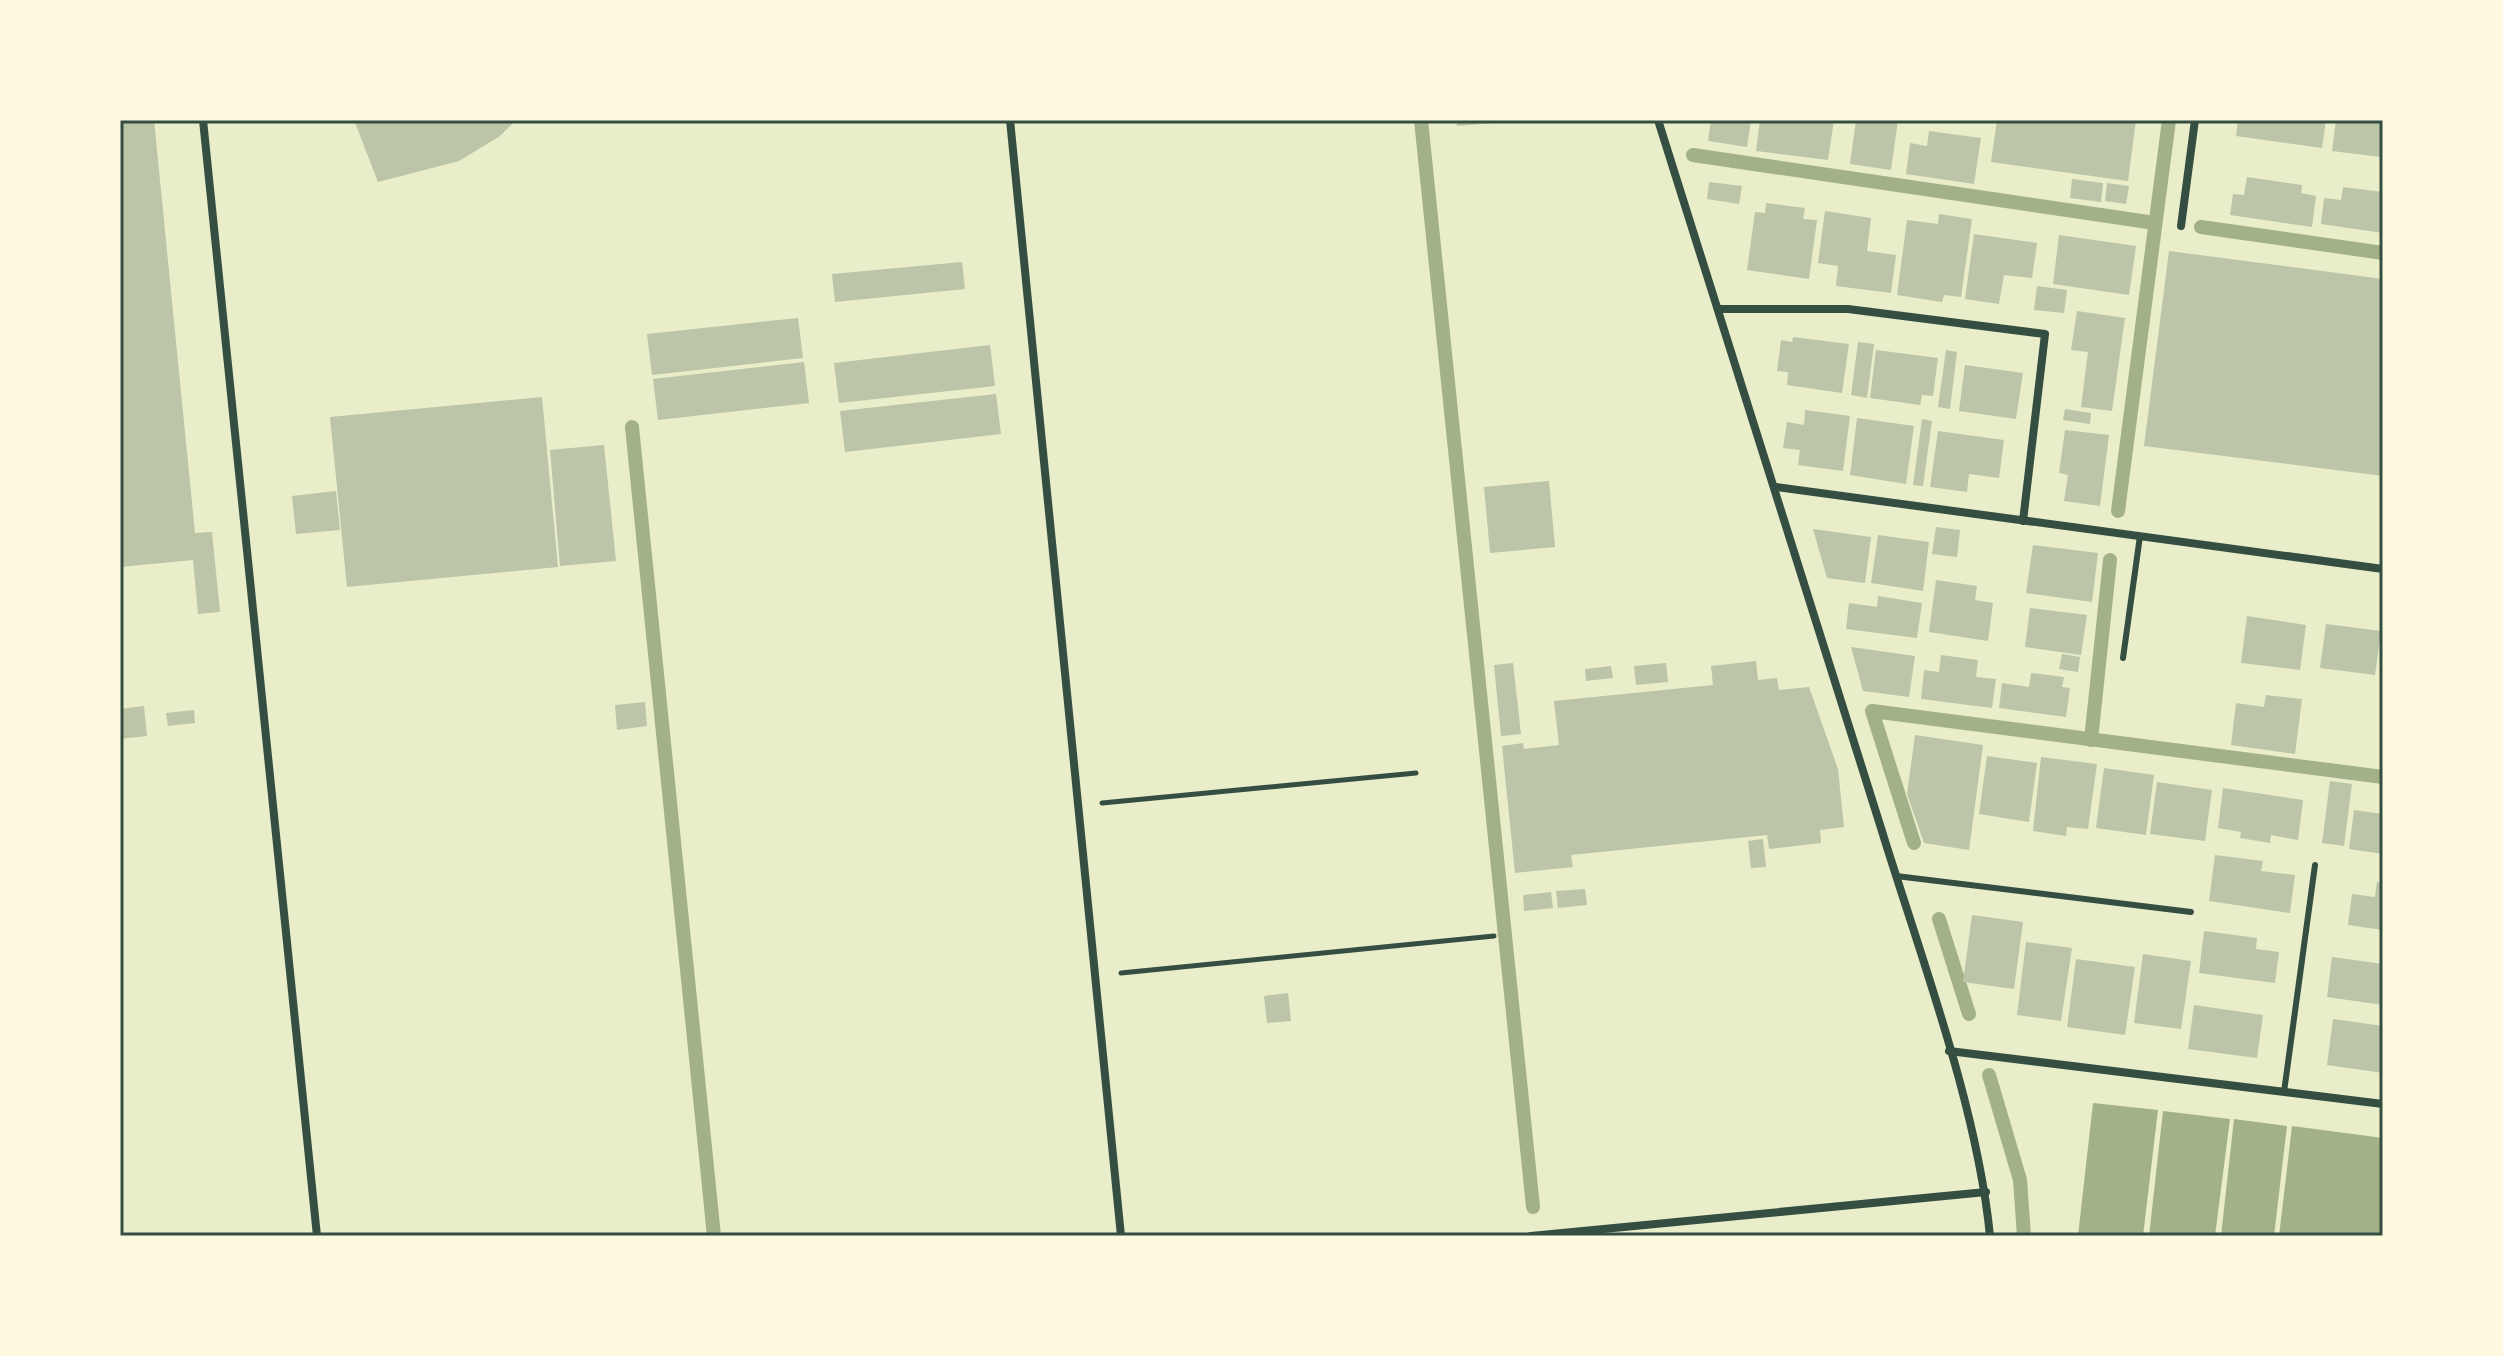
<svg xmlns="http://www.w3.org/2000/svg" width="2503" height="1356" font-family="'Fira Sans Condensed',sans-serif">
	<style>
		.water { fill: #a3b18a }
		.lines { fill: none; stroke-linecap: round; stroke-linejoin: round }
		.stream { stroke: #a3b18a; stroke-width: 14 }
		.building { fill: #bcc5a7 }
		.path { stroke: #344e41; stroke-width: 5 }
		.service { stroke: #344e41; stroke-width: 6 }
		.minor { stroke: #344e41; stroke-width: 8 }
		.neatline { fill: none; stroke: #344e41; stroke-width: 3 }
	</style>
	<rect width="100%" height="100%" fill="#e9edc9"/>
	<g class="water">
		<polygon points="2093,1103 2158,1110 2143,1236 2078,1236"/>
		<polygon points="2163,1111 2230,1119 2215,1236 2149,1236"/>
		<polygon points="2234,1119 2287,1126 2274,1236 2221,1236"/>
		<polygon points="2292,1126 2383,1138 2383,1236 2279,1236"/>
	</g>
	<g class="lines">
		<g class="stream">
			<polyline points="1421,120 1533,1207"/>
			<polyline points="1693,155 2155,223"/>
			<polyline points="2201,227 2383,253"/>
			<polyline points="632,427 714,1236"/>
			<polyline points="2118,511 2169,120"/>
			<polyline points="2091,740 2110,560"/>
			<polyline points="1914,843 1872,711 2383,777"/>
			<polyline points="1939,919 1969,1014"/>
			<polyline points="1989,1075 2020,1180 2024,1236"/>
		</g>
	</g>
	<g class="building">
		<polygon points="120,120 154,120 195,533 212,532 220,612 198,614 193,560 120,567"/>
		<polygon points="354,120 516,120 500,136 459,161 378,182"/>
		<polygon points="1456,120 1507,120 1507,122 1457,126"/>
		<polygon points="1711,120 1751,120 1747,147 1708,141"/>
		<polygon points="1760,120 1834,120 1828,160 1756,151"/>
		<polygon points="1856,120 1898,120 1891,170 1850,164"/>
		<polygon points="1997,120 2136,120 2128,181 1991,162"/>
		<polygon points="2238,120 2326,120 2322,148 2236,136"/>
		<polygon points="2336,120 2383,120 2381,157 2332,151"/>
		<polygon points="1929,131 1981,138 1974,184 1906,174 1910,143 1927,146"/>
		<polygon points="2247,177 2302,185 2301,193 2316,196 2312,227 2230,215 2233,194 2244,195"/>
		<polygon points="2072,179 2103,183 2101,202 2070,198"/>
		<polygon points="1709,182 1742,186 1739,204 1707,199"/>
		<polygon points="2107,183 2129,186 2126,204 2105,201"/>
		<polygon points="2343,187 2383,192 2383,233 2321,224 2324,198 2341,200"/>
		<polygon points="1766,203 1805,208 1803,219 1817,220 1809,279 1747,270 1755,212 1765,213"/>
		<polygon points="1825,211 1871,218 1867,251 1896,255 1891,293 1836,286 1838,266 1818,263"/>
		<polygon points="1939,214 1972,219 1961,297 1944,295 1942,302 1897,295 1907,220 1938,224"/>
		<polygon points="1974,234 2037,243 2032,278 2004,275 1999,304 1965,299"/>
		<polygon points="2059,235 2136,246 2129,295 2053,284"/>
		<polygon points="2169,251 2383,279 2383,476 2144,446"/>
		<polygon points="962,262 965,289 835,302 832,274"/>
		<polygon points="2037,286 2067,290 2064,313 2034,310"/>
		<polygon points="2077,311 2125,318 2112,411 2081,407 2088,352 2071,350"/>
		<polygon points="798,318 803,358 652,375 647,334"/>
		<polygon points="1793,337 1849,344 1842,393 1787,385 1788,372 1777,371 1781,340 1792,342"/>
		<polygon points="1858,342 1874,344 1867,398 1851,395"/>
		<polygon points="990,345 995,386 839,403 834,363"/>
		<polygon points="1876,350 1938,358 1933,396 1922,395 1920,405 1870,398"/>
		<polygon points="1946,350 1957,352 1950,409 1938,407"/>
		<polygon points="804,362 809,403 658,420 653,379"/>
		<polygon points="1965,365 2023,373 2016,419 1959,411"/>
		<polygon points="996,394 1001,434 845,452 840,411"/>
		<polygon points="542,397 558,567 347,587 330,417"/>
		<polygon points="2065,409 2091,413 2090,424 2063,420"/>
		<polygon points="1805,410 1850,416 1843,471 1798,465 1800,450 1783,448 1787,422 1804,425"/>
		<polygon points="1857,418 1914,426 1906,484 1850,475"/>
		<polygon points="1922,419 1932,421 1923,486 1913,485"/>
		<polygon points="2065,430 2109,435 2100,506 2064,501 2068,475 2059,473"/>
		<polygon points="1938,431 2004,440 1999,478 1969,474 1967,492 1930,487"/>
		<polygon points="604,445 616,561 560,566 550,450"/>
		<polygon points="1549,481 1555,547 1490,553 1484,487"/>
		<polygon points="336,491 340,530 296,534 292,496"/>
		<polygon points="1936,527 1960,530 1957,557 1932,554"/>
		<polygon points="1813,529 1871,537 1865,583 1827,578"/>
		<polygon points="1878,535 1929,542 1923,591 1871,583"/>
		<polygon points="2033,545 2098,553 2092,602 2026,593"/>
		<polygon points="1936,580 1977,586 1975,600 1993,603 1988,641 1929,632"/>
		<polygon points="1878,596 1922,603 1917,638 1846,629 1849,603 1877,607"/>
		<polygon points="2030,608 2087,615 2081,655 2025,647"/>
		<polygon points="2247,616 2306,625 2300,670 2241,663"/>
		<polygon points="2326,624 2381,631 2375,675 2320,668"/>
		<polygon points="1851,647 1915,656 1909,697 1863,691"/>
		<polygon points="2062,654 2080,657 2078,672 2059,669"/>
		<polygon points="1941,655 1978,660 1976,677 1996,679 1992,708 1921,699 1924,670 1939,672"/>
		<polygon points="1756,661 1758,680 1777,678 1779,690 1809,687 1838,769 1844,827 1820,830 1821,843 1769,849 1767,835 1571,855 1573,867 1515,873 1502,746 1523,743 1524,749 1559,745 1554,701 1713,685 1711,666"/>
		<polygon points="1513,663 1521,734 1501,736 1494,665"/>
		<polygon points="1666,663 1668,682 1636,685 1634,666"/>
		<polygon points="1611,666 1613,678 1586,681 1585,669"/>
		<polygon points="2031,673 2064,677 2062,687 2070,688 2066,717 1999,708 2002,683 2029,687"/>
		<polygon points="2266,695 2302,699 2295,754 2231,745 2236,703 2264,707"/>
		<polygon points="645,702 647,726 617,730 615,705"/>
		<polygon points="144,706 147,736 120,739 120,709"/>
		<polygon points="194,710 195,723 168,726 166,713"/>
		<polygon points="1915,735 1983,745 1969,850 1924,843 1907,794"/>
		<polygon points="1987,756 2037,763 2029,822 1979,814"/>
		<polygon points="2041,757 2097,764 2088,829 2067,827 2066,836 2033,831"/>
		<polygon points="2104,768 2154,775 2146,835 2096,828"/>
		<polygon points="2330,781 2352,784 2344,846 2322,843"/>
		<polygon points="2157,782 2212,790 2205,841 2150,834"/>
		<polygon points="2223,788 2303,800 2298,840 2271,835 2270,843 2240,838 2241,832 2218,828"/>
		<polygon points="2354,810 2383,814 2383,854 2349,849"/>
		<polygon points="1763,839 1766,867 1751,868 1748,841"/>
		<polygon points="2215,855 2263,861 2261,871 2295,875 2290,913 2209,901"/>
		<polygon points="2377,882 2383,883 2383,930 2348,925 2352,894 2375,897"/>
		<polygon points="1585,889 1587,905 1558,908 1556,891"/>
		<polygon points="1551,892 1553,908 1524,911 1523,895"/>
		<polygon points="1972,915 2023,922 2014,989 1963,982"/>
		<polygon points="2204,931 2257,938 2256,949 2279,952 2275,983 2199,973"/>
		<polygon points="2026,942 2072,948 2061,1021 2017,1015"/>
		<polygon points="2143,954 2191,961 2181,1029 2134,1023"/>
		<polygon points="2332,957 2383,964 2383,1005 2327,997"/>
		<polygon points="2076,959 2135,967 2125,1035 2067,1027"/>
		<polygon points="1288,993 1291,1021 1267,1023 1264,996"/>
		<polygon points="2194,1005 2263,1015 2257,1058 2188,1049"/>
		<polygon points="2333,1019 2383,1026 2383,1073 2327,1065"/>
	</g>
	<g class="lines">
		<g class="path">
			<polyline points="1102,803 1416,773"/>
			<polyline points="1121,973 1494,936"/>
		</g>
		<g class="service">
			<polyline points="2123,658 2140,536"/>
			<polyline points="1896,876 2191,912"/>
			<polyline points="2284,1092 2315,865"/>
		</g>
		<g class="minor">
			<polyline points="203,120 317,1236"/>
			<polyline points="1010,120 1121,1236"/>
			<path d="M1658 120C1733 356 1808 592 1881 828 1920 955 1977 1105 1990 1236"/>
			<polyline points="2181,226 2195,120"/>
			<polyline points="1718,309 1848,309 2045,334 2023,521"/>
			<polyline points="1776,487 2383,569"/>
			<polyline points="1949,1051 2383,1104"/>
			<polyline points="1531,1236 1986,1192"/>
		</g>
	</g>
	<rect width="2503" height="1356" fill="none" stroke="#fefae0" stroke-width="244"/>
	<rect x="122" y="122" width="2259" height="1112" class="neatline"/>
</svg>
